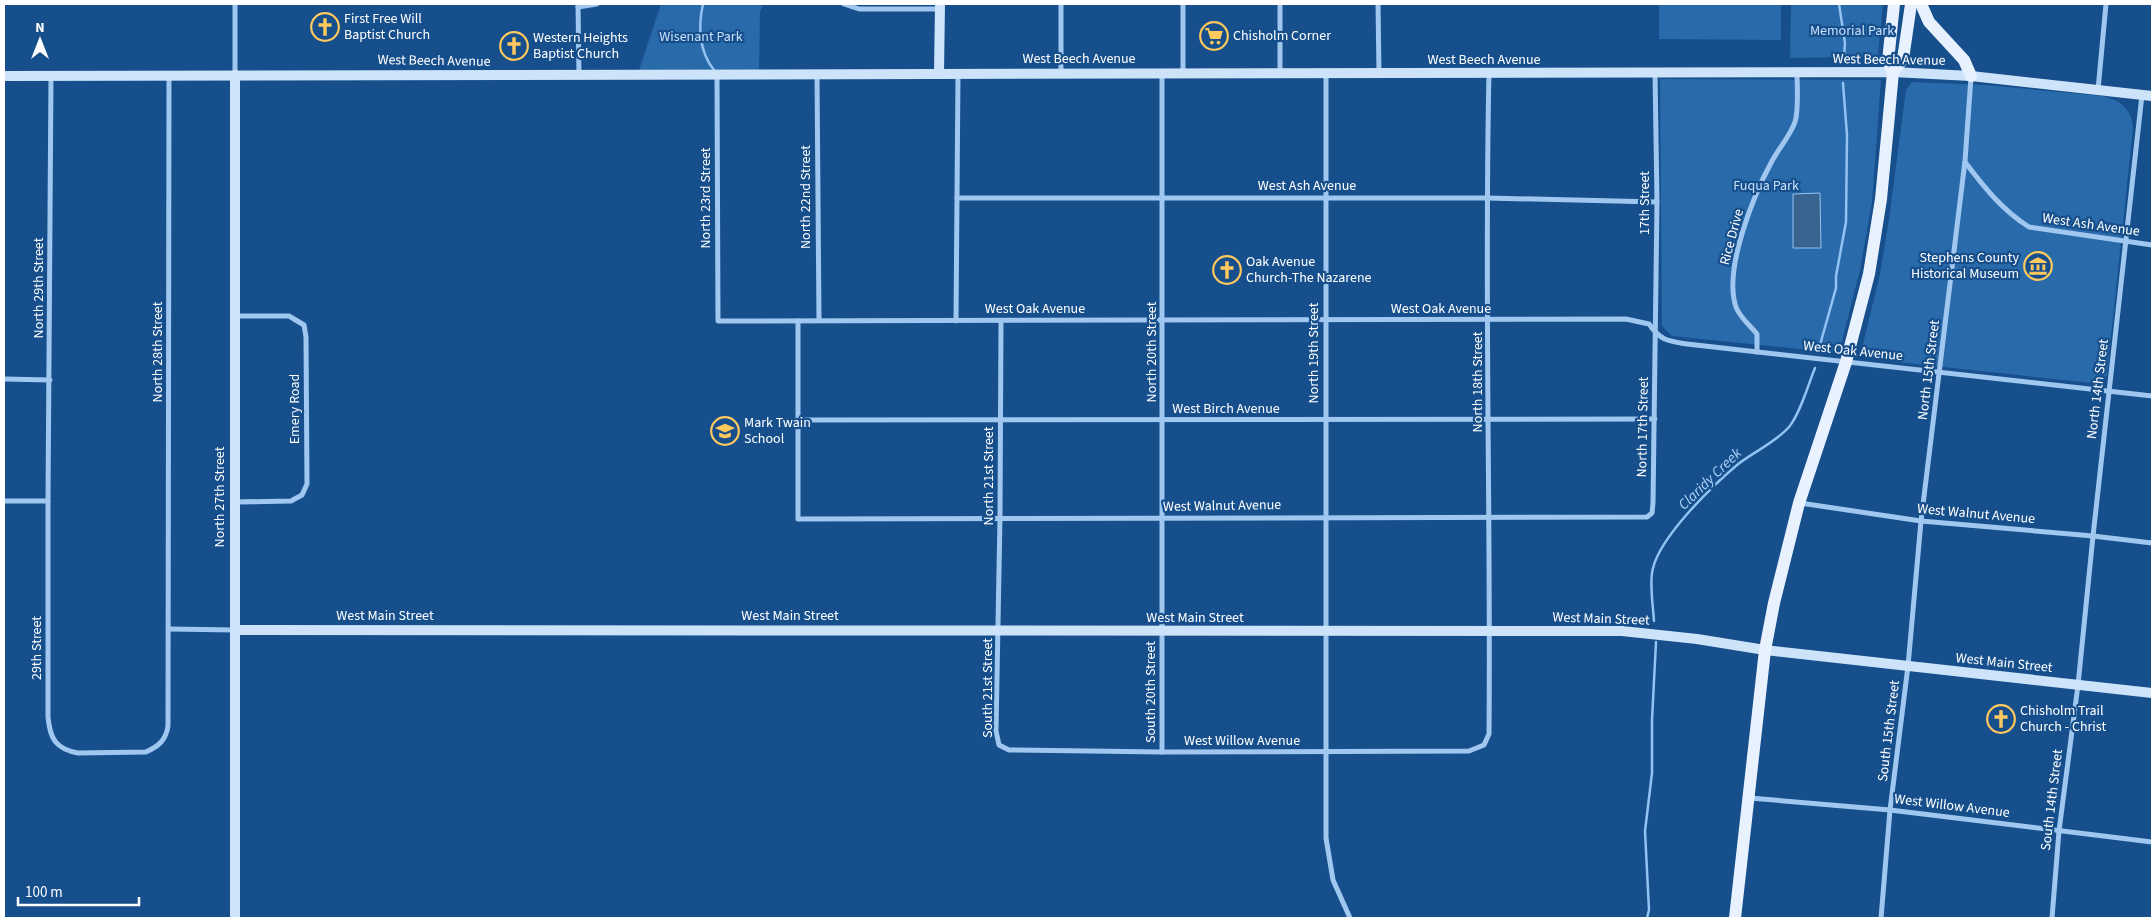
<svg xmlns="http://www.w3.org/2000/svg" width="2156" height="922" font-family="'Source Sans 3',sans-serif">
	<style>
		.green { fill: #296aaa }
		.water { fill: #3a6490; stroke: #92c3f2 }
		.lines { fill: none; stroke-linecap: round; stroke-linejoin: round }
		.stream { stroke: #92c3f2; stroke-width: 2.5 }
		.street { stroke: #a0c7ef; stroke-width: 5 }
		.secondary { stroke: #cde3fa; stroke-width: 10 }
		.primary { stroke: #e8f2ff; stroke-width: 12 }
		.labels { text-anchor: middle; dominant-baseline: central; stroke-width: 4.5; stroke-linejoin: round; paint-order: stroke }
		.poi-label { font-size: 14px; fill: #fff; stroke: #164f8c; text-anchor: start }
		.park-label { font-size: 14px; fill: #c6e0fb; stroke: #164f8c }
		.street-label { font-size: 14px; fill: #fff; stroke: #164f8c }
		.water-label { font-size: 15px; font-style: italic; fill: #acd1f6; stroke: #164f8c }
	</style>
	<rect width="100%" height="100%" fill="#164f8c"/>
	<g class="green">
		<polygon points="661,4 763,4 760,12 759,70 639,70"/>
		<polygon points="1659,4 1781,4 1781,40 1659,39"/>
		<polygon points="1791,4 1883,4 1878,54 1873,59 1844,57 1790,58"/>
		<polygon points="1660,79 1881,80 1872,202 1860,270 1839,353 1672,336 1662,326"/>
		<path d="M1912 82 1985 85 2102 96C2120 100 2132 109 2133 128L2107 375 2105 380 2100 384 1897 362 1873 358 1861 352 1880 274 1889 219 1906 90Z"/>
	</g>
	<polygon class="water" points="1820,193 1821,248 1793,248 1793,194"/>
	<g class="lines">
		<g class="stream">
			<path d="M703 4C698 26 699 52 714 70"/>
			<polyline points="1839,4 1845,43 1844,57"/>
			<polyline points="1820,345 1836,288 1836,276 1846,222 1847,135 1843,83"/>
			<path d="M1654 621C1653 606 1649 581 1653 568 1661 536 1711 487 1737 465 1753 452 1775 443 1789 427 1800 414 1808 385 1815 368"/>
			<polyline points="1647,918 1649,910 1645,831 1652,773 1652,720 1656,642"/>
		</g>
		<g class="street">
			<polyline points="578,4 579,76"/>
			<polyline points="844,4 859,9 940,9"/>
			<polyline points="1061,4 1061,73"/>
			<polyline points="1183,4 1183,73"/>
			<polyline points="1280,4 1280,73"/>
			<polyline points="1378,4 1379,73"/>
			<polyline points="578,7 597,4"/>
			<polyline points="817,74 819,320"/>
			<polyline points="1326,74 1326,838 1333,880 1350,918"/>
			<polyline points="235,75 235,4"/>
			<path d="M717 75 718 321 1626 319 1649 324C1661 341 1668 341 1687 344L2152 396"/>
			<path d="M51 76 48 501V717C50 739 56 749 78 753L146 752C159 746 166 740 168 726L169 75"/>
			<polyline points="2098,90 2106,4"/>
			<path d="M1965 162C1984 187 2002 210 2029 227L2152 245"/>
			<polyline points="957,198 1487,198 1657,202"/>
			<polyline points="234,316 289,316 304,325 306,337 307,484 302,495 291,501 235,502"/>
			<polyline points="798,321 798,519 1647,517 1652,513 1653,503 1657,202 1655,72"/>
			<polyline points="956,321 958,74"/>
			<path d="M1001 321 1000 517 996 731 999 745 1009 750 1162 752 1469 751 1484 745 1489 734C1491 513 1484 293 1489 73"/>
			<path d="M1757 352V334C1750 325 1740 318 1736 307 1723 270 1754 194 1772 161 1779 148 1790 136 1795 122 1799 110 1797 85 1797 72"/>
			<polyline points="4,379 50,380"/>
			<polyline points="797,420 1655,419"/>
			<polyline points="4,501 48,501"/>
			<polyline points="1800,503 1921,521 2093,536 2152,543"/>
			<polyline points="169,629 235,630"/>
			<polyline points="1162,752 1162,73"/>
			<polyline points="1750,798 1890,810 2152,842"/>
			<polyline points="1881,918 1890,810 1908,666 1921,521 1965,161 1971,77"/>
			<polyline points="2052,918 2059,831 2078,685 2093,536 2142,95"/>
		</g>
		<g class="secondary">
			<polyline points="939,73 940,4"/>
			<polyline points="235,75 235,918"/>
			<polyline points="4,76 1893,72 1971,76 2152,96"/>
			<polyline points="235,630 1622,631 1697,639 1765,650 2152,693"/>
		</g>
		<g class="primary">
			<polyline points="1921,4 1929,22 1964,60 1971,76"/>
			<polyline points="1893,72 1903,59 1911,4"/>
			<polyline points="1735,918 1765,650 1774,603 1799,503 1846,362 1869,274 1881,199 1888,126 1893,72 1888,61 1894,4"/>
		</g>
	</g>
	<defs>
		<symbol id="church-ring" viewBox="-11 -11 22 22"><circle r="9.5" fill="#164f8c" stroke="#ffc95e" stroke-width="1.5"/><path d="M-1.2-6h2.4v3.5h3.3v2.4h-3.3V6h-2.4V-.1h-3.3v-2.4h3.3Z" fill="#ffc95e"/></symbol>
		<symbol id="supermarket-ring" viewBox="-11 -11 22 22"><circle r="9.5" fill="#164f8c" stroke="#ffc95e" stroke-width="1.5"/><path d="M-6-5.5h2.5l.6 2H6L4.5 2H-2.5L-4.4-4H-6ZM-1.5 3.2a1.3 1.3 0 1 0 .1 0ZM3 3.2a1.3 1.3 0 1 0 .1 0Z" fill="#ffc95e"/></symbol>
		<symbol id="museum-ring" viewBox="-11 -11 22 22"><circle r="9.5" fill="#164f8c" stroke="#ffc95e" stroke-width="1.5"/><path d="M0-6L6-3V-2H-6V-3ZM-5-1h2V3h-2ZM-1-1h2V3h-2ZM3-1h2V3H3ZM-6 4H6V6H-6Z" fill="#ffc95e"/></symbol>
		<symbol id="school-ring" viewBox="-11 -11 22 22"><circle r="9.5" fill="#164f8c" stroke="#ffc95e" stroke-width="1.5"/><path d="M0-5L7-2L0 1L-7-2ZM-4 1L0 2.5L4 1V4Q0 6-4 4Z" fill="#ffc95e"/></symbol>
	</defs>
	<g fill-rule="evenodd">
		<use href="#church-ring" x="309" y="11" width="32" height="32"/>
		<use href="#supermarket-ring" x="1198" y="20" width="32" height="32"/>
		<use href="#church-ring" x="498" y="30" width="32" height="32"/>
		<use href="#museum-ring" x="2022" y="250" width="32" height="32"/>
		<use href="#church-ring" x="1211" y="254" width="32" height="32"/>
		<use href="#school-ring" x="709" y="415" width="32" height="32"/>
		<use href="#church-ring" x="1985" y="703" width="32" height="32"/>
	</g>
	<g class="labels">
		<g class="poi-label">
			<text x="344" y="19">First Free Will<tspan x="344" dy="16">Baptist Church</tspan></text>
			<text x="1233" y="36">Chisholm Corner</text>
			<text x="533" y="38">Western Heights<tspan x="533" dy="16">Baptist Church</tspan></text>
			<text x="2019" y="258" text-anchor="end">Stephens County<tspan x="2019" dy="16">Historical Museum</tspan></text>
			<text x="1246" y="262">Oak Avenue<tspan x="1246" dy="16">Church-The Nazarene</tspan></text>
			<text x="744" y="423">Mark Twain<tspan x="744" dy="16">School</tspan></text>
			<text x="2020" y="711">Chisholm Trail<tspan x="2020" dy="16">Church - Christ</tspan></text>
		</g>
		<g class="park-label">
			<text x="1852" y="31">Memorial Park</text>
			<text x="701" y="37">Wisenant Park</text>
			<text x="1766" y="186">Fuqua Park</text>
		</g>
		<g class="street-label">
			<text x="1079" y="59">West Beech Avenue</text>
			<text x="1484" y="60">West Beech Avenue</text>
			<text transform="translate(1889 60) rotate(1)">West Beech Avenue</text>
			<text transform="translate(434 61) rotate(1)">West Beech Avenue</text>
			<text x="1307" y="186">West Ash Avenue</text>
			<text transform="translate(806 197) rotate(-90)">North 22nd Street</text>
			<text transform="translate(706 198) rotate(-90)">North 23rd Street</text>
			<text transform="translate(1645 203) rotate(-90)">17th Street</text>
			<text transform="translate(2091 225) rotate(8)">West Ash Avenue</text>
			<text transform="translate(1732 237) rotate(-75)">Rice Drive</text>
			<text transform="translate(39 288) rotate(-90)">North 29th Street</text>
			<text x="1035" y="309">West Oak Avenue</text>
			<text x="1441" y="309">West Oak Avenue</text>
			<text transform="translate(1853 351) rotate(6)">West Oak Avenue</text>
			<text transform="translate(158 352) rotate(-90)">North 28th Street</text>
			<text transform="translate(1152 352) rotate(-90)">North 20th Street</text>
			<text transform="translate(1314 353) rotate(-90)">North 19th Street</text>
			<text transform="translate(1929 370) rotate(-83)">North 15th Street</text>
			<text transform="translate(1478 382) rotate(-90)">North 18th Street</text>
			<text transform="translate(2098 389) rotate(-83)">North 14th Street</text>
			<text transform="translate(295 409) rotate(-90)">Emery Road</text>
			<text x="1226" y="409">West Birch Avenue</text>
			<text transform="translate(1643 427) rotate(-89)">North 17th Street</text>
			<text transform="translate(989 476) rotate(-90)">North 21st Street</text>
			<text transform="translate(220 497) rotate(-90)">North 27th Street</text>
			<text transform="translate(1222 506) rotate(-1)">West Walnut Avenue</text>
			<text transform="translate(1976 514) rotate(5)">West Walnut Avenue</text>
			<text x="385" y="616">West Main Street</text>
			<text x="790" y="616">West Main Street</text>
			<text x="1195" y="618">West Main Street</text>
			<text transform="translate(1601 619) rotate(2)">West Main Street</text>
			<text transform="translate(37 648) rotate(-90)">29th Street</text>
			<text transform="translate(2004 663) rotate(6)">West Main Street</text>
			<text transform="translate(988 688) rotate(-90)">South 21st Street</text>
			<text transform="translate(1151 692) rotate(-90)">South 20th Street</text>
			<text transform="translate(1889 731) rotate(-83)">South 15th Street</text>
			<text x="1242" y="741">West Willow Avenue</text>
			<text transform="translate(2052 800) rotate(-83)">South 14th Street</text>
			<text transform="translate(1952 806) rotate(7)">West Willow Avenue</text>
		</g>
		<g class="water-label">
			<text transform="translate(1710 479) rotate(-44)">Claridy Creek</text>
		</g>
	</g>
	<rect width="2156" height="922" fill="none" stroke="#ffffff" stroke-width="10"/>
	<g transform="translate(40 40)" stroke="#164f8c" stroke-width="4" paint-order="stroke">
	<path d="M0-4L9 19L0 12L-9 19Z" fill="#ffffff"/>
	<text y="-8" font-size="14" font-weight="bold" text-anchor="middle" fill="#ffffff">N</text>
	</g>
	<path d="M18 897v8h121v-8" fill="none" stroke="#ffffff" stroke-width="2.5"/>
	<text x="25" y="897" font-size="15" fill="#ffffff" stroke="#164f8c" stroke-width="4" paint-order="stroke">100 m</text>
</svg>
